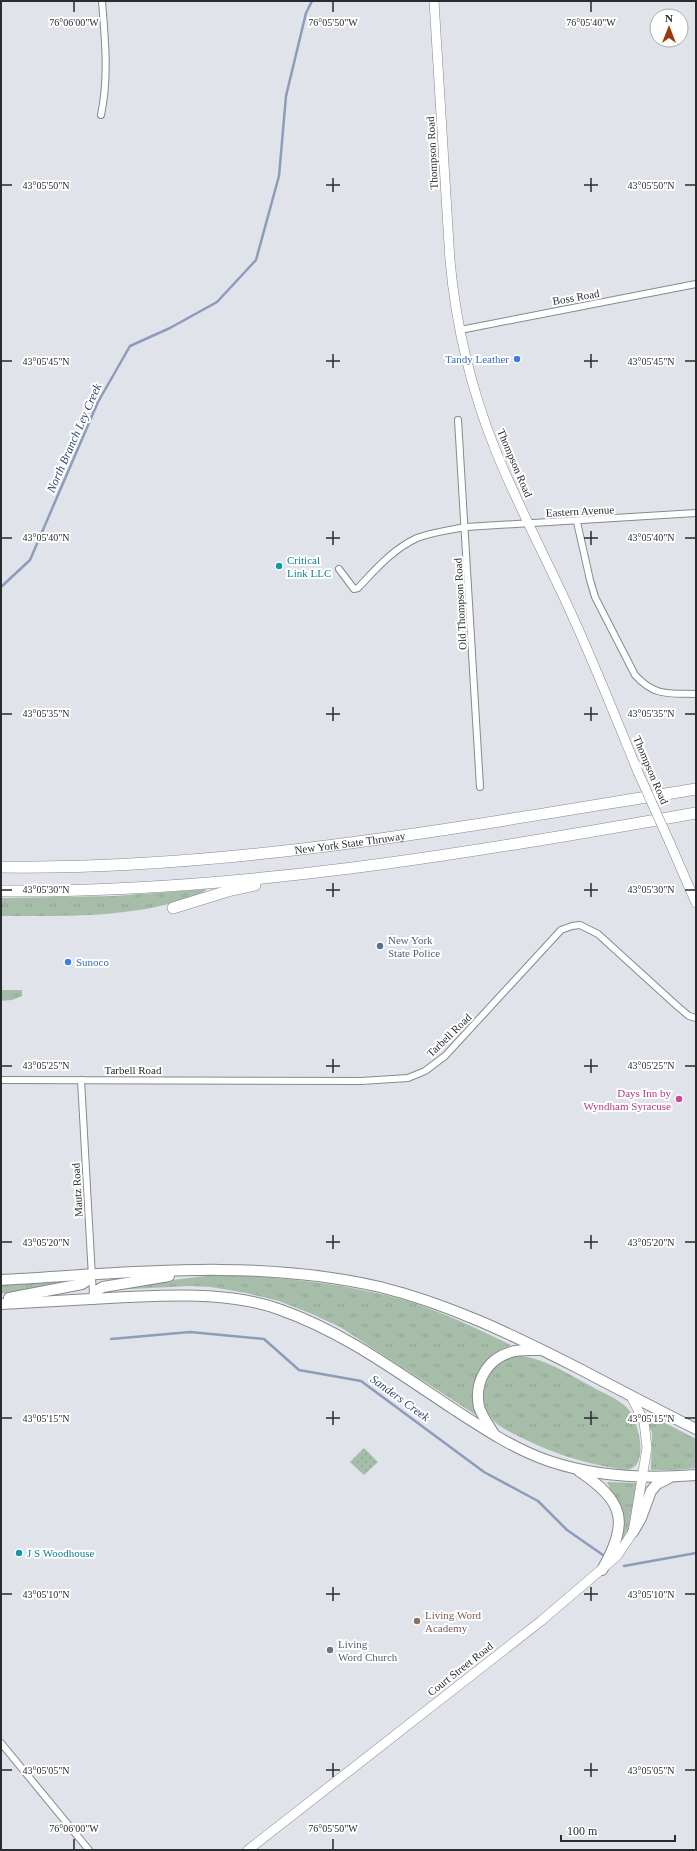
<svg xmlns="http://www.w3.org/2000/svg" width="697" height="1851" font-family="'Times New Roman',serif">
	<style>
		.grass { fill: url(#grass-tufts) }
		.garden { fill: url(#garden-dots) }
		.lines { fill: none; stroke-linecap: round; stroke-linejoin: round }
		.stream { stroke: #8d9cba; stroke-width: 2.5 }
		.street-casing { stroke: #86898f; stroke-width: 8 }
		.secondary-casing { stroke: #86898f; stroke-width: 10 }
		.primary-casing { stroke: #86898f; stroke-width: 12 }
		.highway-casing { stroke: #86898f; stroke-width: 12 }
		.street { stroke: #fff; stroke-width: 6 }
		.secondary { stroke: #fff; stroke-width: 9 }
		.primary { stroke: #fff; stroke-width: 10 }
		.highway { stroke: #fff; stroke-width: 11 }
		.secondary-bridge-casing { stroke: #86898f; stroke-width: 10; stroke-linecap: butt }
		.secondary-bridge { stroke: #fff; stroke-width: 9 }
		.ticks { fill: none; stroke: #2a2b2e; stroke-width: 1.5 }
		.shop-dot { fill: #3f7fe0; stroke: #fff; stroke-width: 1.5 }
		.culture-dot { fill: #0f9aa8; stroke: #fff; stroke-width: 1.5 }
		.service-dot { fill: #5c6f8a; stroke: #fff; stroke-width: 1.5 }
		.hotel-dot { fill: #d1479c; stroke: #fff; stroke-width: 1.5 }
		.education-dot { fill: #8d6e63; stroke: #fff; stroke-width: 1.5 }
		.worship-dot { fill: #6b7280; stroke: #fff; stroke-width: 1.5 }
		.labels { text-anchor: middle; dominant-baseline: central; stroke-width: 4; stroke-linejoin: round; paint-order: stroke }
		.street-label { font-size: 11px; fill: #2a2b2e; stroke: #fff }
		.shop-label { font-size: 11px; fill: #366cbe; stroke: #fff; text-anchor: end }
		.culture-label { font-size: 11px; fill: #0d838f; stroke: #fff; text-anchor: start }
		.service-label { font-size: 11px; fill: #4e5e75; stroke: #fff; text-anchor: start }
		.hotel-label { font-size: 11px; fill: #b23c85; stroke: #fff; text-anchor: end }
		.education-label { font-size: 11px; fill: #785e54; stroke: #fff; text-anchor: start }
		.worship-label { font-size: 11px; fill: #5b616d; stroke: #fff; text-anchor: start }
		.water-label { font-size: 12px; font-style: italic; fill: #324671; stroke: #fff }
		.ticks-label { font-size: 10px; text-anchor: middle; fill: #2a2b2e; stroke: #fff; stroke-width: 4; stroke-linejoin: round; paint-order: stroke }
	</style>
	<defs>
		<pattern id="grass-tufts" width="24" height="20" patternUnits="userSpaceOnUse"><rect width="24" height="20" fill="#a6bea9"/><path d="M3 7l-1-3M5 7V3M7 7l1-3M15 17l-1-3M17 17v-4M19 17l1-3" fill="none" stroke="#8fa392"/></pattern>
		<pattern id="garden-dots" width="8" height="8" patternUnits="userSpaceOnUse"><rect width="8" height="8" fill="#a6bea9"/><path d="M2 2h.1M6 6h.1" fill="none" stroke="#8fa392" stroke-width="1.8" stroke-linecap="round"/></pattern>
	</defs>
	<rect width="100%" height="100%" fill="#e0e3e9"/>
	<g class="grass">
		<path d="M207 889C200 896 189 899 180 901 122 918 61 916 1 916V898L115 896Z"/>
		<polygon points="1,990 22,990 22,996 12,1000 1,1001"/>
		<path d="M220 1274C282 1278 344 1283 404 1300 441 1311 476 1328 511 1345 476 1358 468 1383 479 1417L340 1327 312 1314 279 1301 246 1293 211 1287 190 1286 111 1290V1288Z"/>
		<polygon points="73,1281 73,1282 1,1294 1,1285"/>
		<path d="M516 1356C542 1355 578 1380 602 1392 612 1397 621 1401 629 1410 638 1422 651 1467 626 1470 620 1470 613 1467 608 1467 576 1461 548 1451 520 1437 512 1433 503 1429 496 1423 487 1415 482 1402 484 1390 487 1371 497 1361 516 1356Z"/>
		<polygon points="642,1411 696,1439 696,1468 676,1470 651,1470 652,1433"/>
		<polygon points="607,1482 638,1483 632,1519 619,1549 617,1502"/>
	</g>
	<polygon class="garden" points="364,1448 378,1462 364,1475 350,1462"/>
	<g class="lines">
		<g class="stream">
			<polyline points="1,587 30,560 98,402 130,346 170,328 217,302 256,260 279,176 286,96 306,13 312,1"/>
			<polyline points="111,1339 190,1332 264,1339 299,1370 361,1381 484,1472 538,1501 567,1530 603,1555"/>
			<polyline points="624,1566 696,1553"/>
		</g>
		<defs>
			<g id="street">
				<path d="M101 115C109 77 105 39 102 1"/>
				<polyline points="460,330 696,284"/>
				<polyline points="458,420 480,787"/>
				<path d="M577 522 590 580 595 597 635 675C655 697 669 693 696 694"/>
				<path d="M339 569 354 589 358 588C376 569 393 549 417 538 433 532 450 530 466 527L696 513"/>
				<polyline points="1,1080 361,1081 408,1078 425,1071 445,1056 561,930 572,926 580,925 598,934 676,1005 689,1016 696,1018"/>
				<polyline points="81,1080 93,1295"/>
				<polyline points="1,1743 89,1850"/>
			</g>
			<g id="secondary">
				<path d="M434 1 450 261C456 325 471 389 495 449 519 509 550 565 576 624 598 673 618 723 638 772"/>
				<polyline points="669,841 696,903"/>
				<polyline points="248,1850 541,1621 617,1556 633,1532 647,1448 644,1422 631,1396"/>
			</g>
			<g id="primary">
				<path d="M1 1280C128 1273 254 1258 380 1287 449 1304 513 1335 576 1367 616 1388 656 1409 696 1429"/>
				<polyline points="9,1298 82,1284 89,1279 92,1275"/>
				<polyline points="93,1299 96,1291 103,1287 169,1276"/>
				<path d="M1 1304C43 1302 85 1299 127 1297 179 1295 232 1292 281 1310 344 1332 400 1374 455 1410 484 1429 516 1450 549 1461 596 1477 647 1479 696 1475"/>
				<path d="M494 1434C489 1426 482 1416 479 1407 474 1382 487 1359 511 1352 520 1349 530 1350 539 1350"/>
				<path d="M579 1471C625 1502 629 1522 602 1570"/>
				<polyline points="633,1532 641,1518 651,1491 657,1484 669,1478"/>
			</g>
			<g id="highway">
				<path id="s1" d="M1 867C235 870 466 826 696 789"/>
				<path d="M1 891C235 893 467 854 696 813"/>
				<polyline points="173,908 228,891 255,885"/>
			</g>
		</defs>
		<use href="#street" class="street-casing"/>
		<use href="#secondary" class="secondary-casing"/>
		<use href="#primary" class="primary-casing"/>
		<use href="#highway" class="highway-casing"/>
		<use href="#street" class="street"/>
		<use href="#secondary" class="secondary"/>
		<use href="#primary" class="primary"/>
		<use href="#highway" class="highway"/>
		<defs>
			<polyline id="secondary-bridge" points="638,772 669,841"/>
		</defs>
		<use href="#secondary-bridge" class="secondary-bridge-casing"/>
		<use href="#secondary-bridge" class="secondary-bridge"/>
	</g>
	<path class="ticks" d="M74 2V12M333 2V12M591 2V12M333 178V192M591 178V192M2 185H12M326 185H340M584 185H598M685 185H695M333 354V368M591 354V368M2 361H12M326 361H340M584 361H598M685 361H695M333 531V545M591 531V545M2 538H12M326 538H340M584 538H598M685 538H695M333 707V721M591 707V721M2 714H12M326 714H340M584 714H598M685 714H695M333 883V897M591 883V897M2 890H12M326 890H340M584 890H598M685 890H695M333 1059V1073M591 1059V1073M2 1066H12M326 1066H340M584 1066H598M685 1066H695M333 1235V1249M591 1235V1249M2 1242H12M326 1242H340M584 1242H598M685 1242H695M333 1411V1425M591 1411V1425M2 1418H12M326 1418H340M584 1418H598M685 1418H695M333 1587V1601M591 1587V1601M2 1594H12M326 1594H340M584 1594H598M685 1594H695M333 1763V1777M591 1763V1777M2 1770H12M326 1770H340M584 1770H598M685 1770H695M74 1839V1849M333 1839V1849"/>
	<g class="shop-dot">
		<circle cx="517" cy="359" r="4"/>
		<circle cx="68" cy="962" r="4"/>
	</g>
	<g class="culture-dot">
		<circle cx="279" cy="566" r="4"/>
		<circle cx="19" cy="1553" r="4"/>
	</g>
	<circle class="service-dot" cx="380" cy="946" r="4"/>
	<circle class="hotel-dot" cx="679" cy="1099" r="4"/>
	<circle class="education-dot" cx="417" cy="1621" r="4"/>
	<circle class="worship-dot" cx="330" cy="1650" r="4"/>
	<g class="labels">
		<g class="street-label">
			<text transform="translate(432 153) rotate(-93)">Thompson Road</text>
			<text transform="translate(576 297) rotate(-10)">Boss Road</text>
			<text transform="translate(515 463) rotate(67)">Thompson Road</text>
			<text transform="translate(580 511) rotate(-3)">Eastern Avenue</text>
			<text transform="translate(460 604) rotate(-93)">Old Thompson Road</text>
			<text transform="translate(651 770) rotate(67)">Thompson Road</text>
			<text stroke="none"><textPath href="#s1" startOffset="350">New York State Thruway</textPath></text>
			<text transform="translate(449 1035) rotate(-44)">Tarbell Road</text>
			<text x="133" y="1070">Tarbell Road</text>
			<text transform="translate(77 1190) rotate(-93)">Mautz Road</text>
			<text transform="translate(460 1669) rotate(-38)">Court Street Road</text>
		</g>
		<g class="shop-label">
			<text x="509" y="359">Tandy Leather</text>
			<text x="76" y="962" text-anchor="start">Sunoco</text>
		</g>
		<g class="culture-label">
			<text x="287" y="560">Critical<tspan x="287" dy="13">Link LLC</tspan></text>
			<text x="27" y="1553">J S Woodhouse</text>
		</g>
		<g class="service-label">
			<text x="388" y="940">New York<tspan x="388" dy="13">State Police</tspan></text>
		</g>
		<g class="hotel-label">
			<text x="671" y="1093">Days Inn by<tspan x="671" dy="13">Wyndham Syracuse</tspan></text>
		</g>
		<g class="education-label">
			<text x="425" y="1615">Living Word<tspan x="425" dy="13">Academy</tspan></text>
		</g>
		<g class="worship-label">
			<text x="338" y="1644">Living<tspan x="338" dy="13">Word Church</tspan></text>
		</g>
		<g class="water-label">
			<text transform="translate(74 438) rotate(-66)">North Branch Ley Creek</text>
			<text transform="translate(400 1398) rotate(36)">Sanders Creek</text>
		</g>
	</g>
	<g class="ticks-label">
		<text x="74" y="26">76°06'00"W</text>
		<text x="333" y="26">76°05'50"W</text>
		<text x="591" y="26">76°05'40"W</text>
		<text x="46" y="189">43°05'50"N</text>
		<text x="651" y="189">43°05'50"N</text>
		<text x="46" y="365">43°05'45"N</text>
		<text x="651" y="365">43°05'45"N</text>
		<text x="46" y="541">43°05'40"N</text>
		<text x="651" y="541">43°05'40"N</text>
		<text x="46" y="717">43°05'35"N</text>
		<text x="651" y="717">43°05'35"N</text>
		<text x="46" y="893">43°05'30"N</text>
		<text x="651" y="893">43°05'30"N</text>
		<text x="46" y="1069">43°05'25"N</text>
		<text x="651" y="1069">43°05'25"N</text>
		<text x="46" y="1246">43°05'20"N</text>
		<text x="651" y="1246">43°05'20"N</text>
		<text x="46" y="1422">43°05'15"N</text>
		<text x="651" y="1422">43°05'15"N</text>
		<text x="46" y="1598">43°05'10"N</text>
		<text x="651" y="1598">43°05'10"N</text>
		<text x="46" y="1774">43°05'05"N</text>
		<text x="651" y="1774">43°05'05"N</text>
		<text x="74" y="1832">76°06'00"W</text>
		<text x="333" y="1832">76°05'50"W</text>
	</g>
	<rect width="697" height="1851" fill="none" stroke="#2a2b2e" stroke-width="4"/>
	<g transform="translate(669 28)"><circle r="19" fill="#ffffff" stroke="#aaaaab"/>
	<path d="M0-3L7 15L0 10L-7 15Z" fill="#9c3806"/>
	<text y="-6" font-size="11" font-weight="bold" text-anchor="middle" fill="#2a2b2e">N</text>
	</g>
	<path d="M561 1835v6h114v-6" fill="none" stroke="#2a2b2e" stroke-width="2"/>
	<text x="567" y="1835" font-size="12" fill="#2a2b2e" stroke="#ffffff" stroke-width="3" paint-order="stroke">100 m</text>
</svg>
